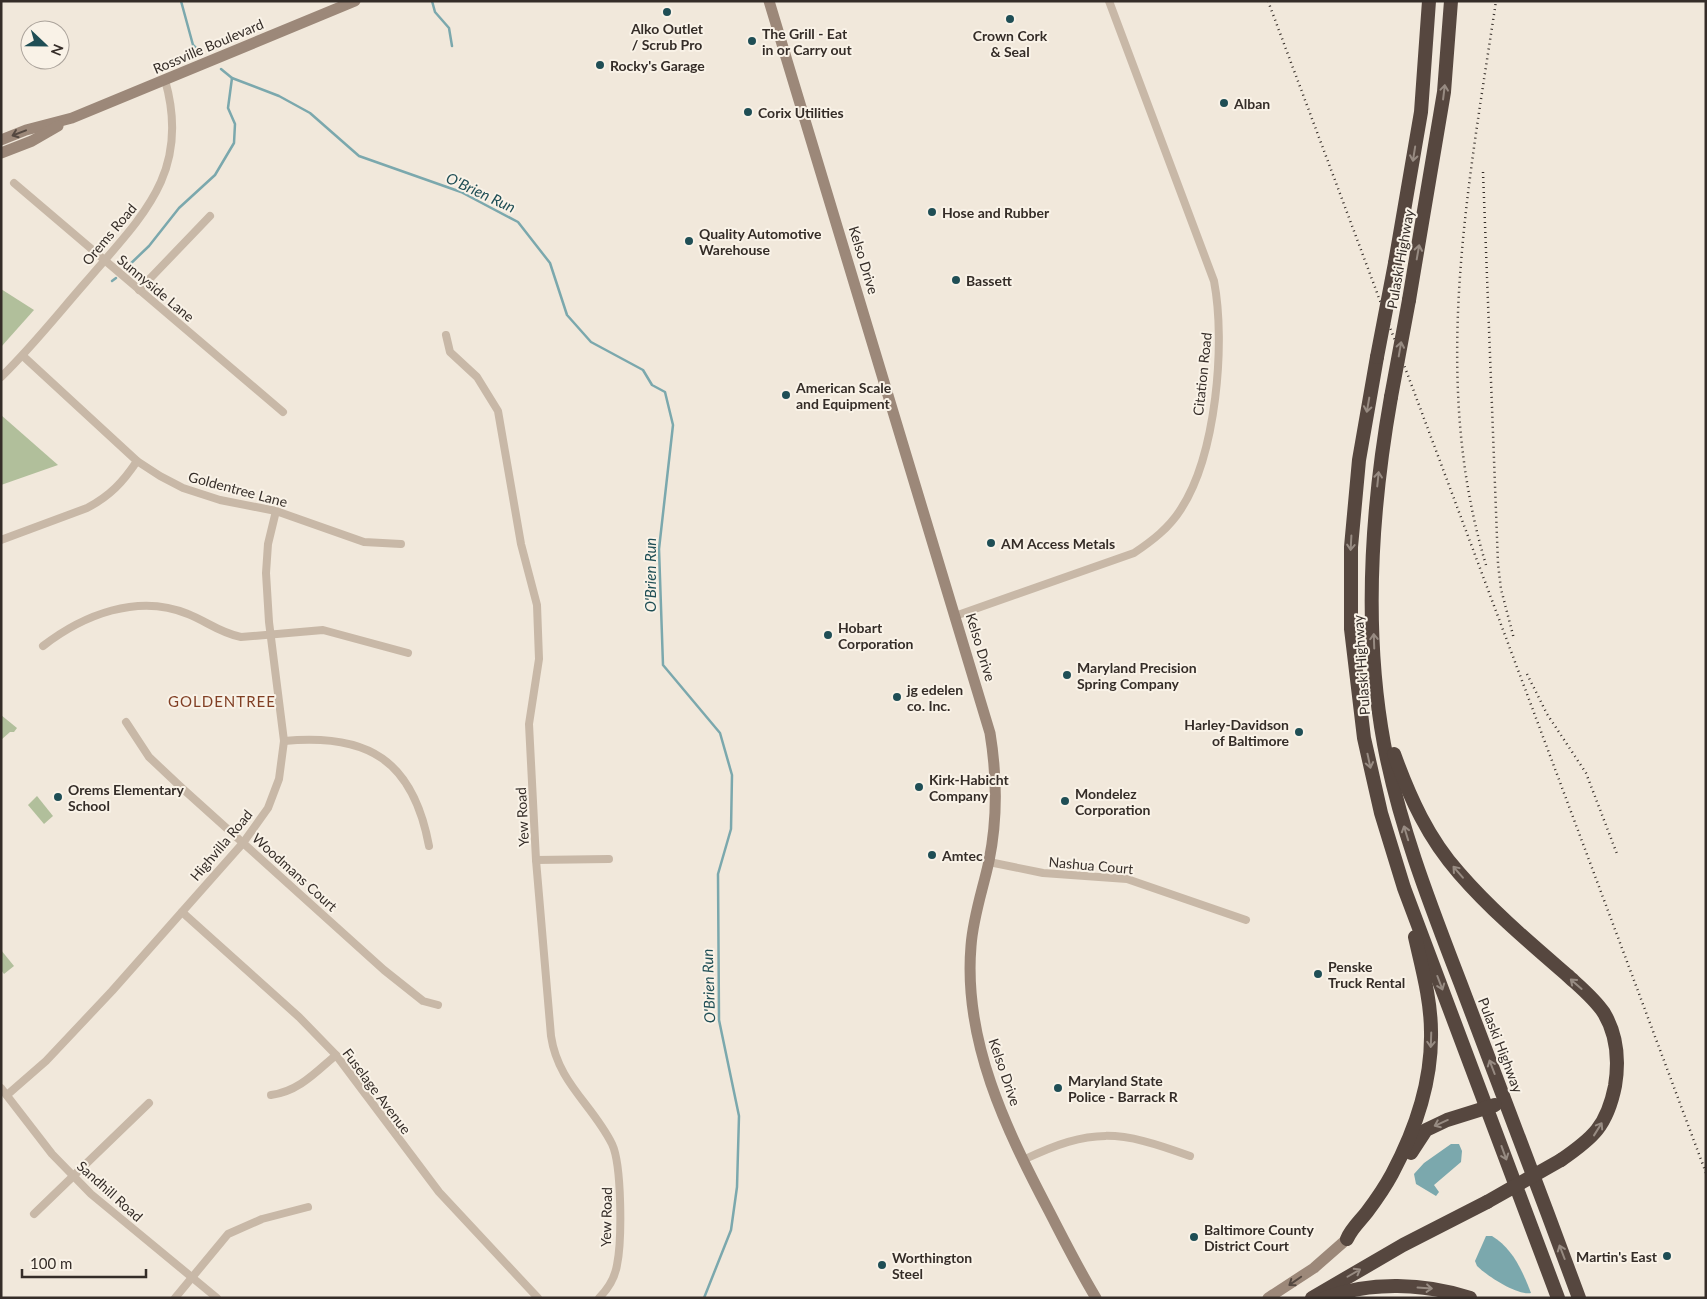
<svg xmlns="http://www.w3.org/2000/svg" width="1707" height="1299" font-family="Lato,sans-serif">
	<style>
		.green { fill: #b1bf9b }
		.water { fill: #7ba8ad }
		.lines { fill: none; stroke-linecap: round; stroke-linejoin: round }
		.stream { stroke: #7ba8ad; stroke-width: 2.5 }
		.street { stroke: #c8b8a7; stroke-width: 8 }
		.secondary { stroke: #9c8879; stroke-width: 11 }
		.highway { stroke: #56473f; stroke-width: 14 }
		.rail { stroke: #352d28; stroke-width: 2.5; stroke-dasharray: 1 4; stroke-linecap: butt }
		.highway-bridge { stroke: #56473f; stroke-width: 14 }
		.oneway { stroke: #978b82 }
		.oneway2 { stroke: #544840 }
		.poi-dot { fill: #1f4e55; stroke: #f9f2e7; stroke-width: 2 }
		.labels { text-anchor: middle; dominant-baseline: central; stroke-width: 4; stroke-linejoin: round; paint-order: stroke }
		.poi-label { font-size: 14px; font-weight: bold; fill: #352d28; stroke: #f9f2e7; text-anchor: start }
		.street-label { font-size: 14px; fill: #352d28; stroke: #f9f2e7 }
		.water-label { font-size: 15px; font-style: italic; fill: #1f4e55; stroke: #f9f2e7 }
		.neighbourhood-label { font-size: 15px; letter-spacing: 1px; fill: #813f24; stroke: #f9f2e7 }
	</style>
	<rect width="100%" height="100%" fill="#f1e8db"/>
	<g class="green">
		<polygon points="1,289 34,310 1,347"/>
		<polygon points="1,415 58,465 1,485"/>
		<polygon points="1,715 17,728 14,732 10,732 1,740"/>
		<polygon points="37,796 53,816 44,824 28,805"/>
		<polygon points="1,950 14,966 4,974 1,970"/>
	</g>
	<g class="water">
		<polygon points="1451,1144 1459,1144 1462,1151 1461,1162 1434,1185 1439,1192 1436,1196 1416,1184 1414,1174 1424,1163"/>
		<path d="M1486 1236H1492C1513 1249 1522 1270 1531 1293 1518 1296 1487 1276 1477 1266L1475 1261Z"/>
	</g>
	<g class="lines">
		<g class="stream">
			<polyline points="181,1 193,45 199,51"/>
			<polyline points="432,1 435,12 449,28 452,46"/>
			<polyline points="221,69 232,78 279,96 310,113 359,156 461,192 518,222 550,263 567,315 591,342 643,370 652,385 665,392 673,425 659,549 663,665 720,733 732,775 731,829 718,874 719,1020 739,1116 737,1187 731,1230 704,1298"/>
			<polyline points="125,269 149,246 179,208 215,175 234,143 235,124 228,108 232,78"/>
			<polyline points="112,281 116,278"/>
		</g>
		<g class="street">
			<polyline points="14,183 283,412"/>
			<polyline points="139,290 210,216"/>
			<path d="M446 335 450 352 477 377 498 411 521 544 537 605 539 659 529 724 536 860 551 1036C558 1083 592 1104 612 1144 622 1165 622 1241 617 1265 615 1277 608 1289 599 1298"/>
			<polyline points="23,356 137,461 160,476 183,488 220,500 276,511 364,542 401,544"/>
			<path d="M1 377C31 348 57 315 85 283 140 218 192 174 165 80"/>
			<path d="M1 540 87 508C110 496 123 482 137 461"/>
			<path d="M955 616 1134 553C1152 541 1169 528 1181 509 1216 455 1226 344 1214 281L1109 1"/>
			<path d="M43 646C83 615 138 593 188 614 206 621 220 633 241 637L323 630 408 653"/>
			<polyline points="126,722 149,757 183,789 384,970 423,1001 438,1005"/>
			<path d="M284 741C368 733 413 760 429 846"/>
			<polyline points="536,860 609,859"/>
			<polyline points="989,862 1043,873 1127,879 1246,920"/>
			<polyline points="182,912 299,1017 336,1055 439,1192 538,1298"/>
			<polyline points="1,1088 52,1154 91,1194 217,1298"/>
			<polyline points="7,1095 46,1061 112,991 243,843 268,808 279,779 284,741 269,622 266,573 268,544 276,511"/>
			<path d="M271 1095C298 1092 316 1072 336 1055"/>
			<path d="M1023 1160C1092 1127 1119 1130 1190 1156"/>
			<polyline points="34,1214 149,1103"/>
			<polyline points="175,1298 228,1234 262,1219 308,1207"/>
		</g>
		<g class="secondary">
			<path d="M769 1 990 733C997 776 998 817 989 861 983 889 973 917 971 946 963 1041 1006 1129 1049 1211 1064 1240 1079 1270 1096 1298"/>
			<polyline points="1,140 26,130 72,118 355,1"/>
			<polyline points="1,153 32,141 58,126"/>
			<polyline points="1268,1298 1314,1268 1347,1239"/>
		</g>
		<g class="highway">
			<polyline points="1395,263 1421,112 1429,1"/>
			<polyline points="1409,300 1444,92 1451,1"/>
			<polyline points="1377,357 1359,460 1351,547 1351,629 1364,738 1381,813 1404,888 1558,1298"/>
			<path d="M1391 397C1371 510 1363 630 1384 744 1400 829 1432 909 1463 990 1502 1092 1541 1195 1579 1298"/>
			<path d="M1394 754C1410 798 1428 838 1459 873 1491 910 1530 943 1567 975 1580 987 1594 998 1604 1013 1617 1035 1619 1062 1615 1086 1607 1126 1593 1138 1561 1160"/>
			<polyline points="1411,1153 1426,1130 1447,1120 1495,1105"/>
			<path d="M1347 1239C1351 1229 1360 1221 1367 1212 1376 1200 1385 1187 1392 1174 1415 1131 1432 1081 1431 1032 1431 1000 1422 968 1415 937"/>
			<polyline points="1312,1298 1403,1245 1487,1202"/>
			<path d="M1325 1298C1370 1281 1425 1283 1470 1298"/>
		</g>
		<g class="rail">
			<polyline points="1268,1 1706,1173"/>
			<polyline points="1483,172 1498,564 1501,589 1514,639"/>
			<path d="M1486 565C1430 379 1468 188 1496 1"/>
			<polyline points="1527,674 1547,714 1586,773 1617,854"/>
		</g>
		<g class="highway-bridge">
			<polyline points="1377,357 1395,263"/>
			<polyline points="1391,397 1409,300"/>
			<polyline points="1487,1202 1561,1160"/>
		</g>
	</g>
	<defs><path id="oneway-shaft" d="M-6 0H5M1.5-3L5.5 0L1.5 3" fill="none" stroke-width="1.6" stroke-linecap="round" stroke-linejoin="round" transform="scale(1.25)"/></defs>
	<g class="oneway">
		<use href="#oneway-shaft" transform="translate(1444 92) rotate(-83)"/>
		<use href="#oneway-shaft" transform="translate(1414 154) rotate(99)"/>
		<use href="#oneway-shaft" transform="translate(1418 252) rotate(-80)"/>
		<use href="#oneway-shaft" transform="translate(1400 349) rotate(-80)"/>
		<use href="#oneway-shaft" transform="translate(1368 405) rotate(100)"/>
		<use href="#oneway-shaft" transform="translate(1378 479) rotate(-84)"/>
		<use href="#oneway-shaft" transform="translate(1351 543) rotate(93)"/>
		<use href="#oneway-shaft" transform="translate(1374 641) rotate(-92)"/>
		<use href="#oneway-shaft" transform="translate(1369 761) rotate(78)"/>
		<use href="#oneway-shaft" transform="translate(1406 833) rotate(-107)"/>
		<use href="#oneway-shaft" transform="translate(1458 872) rotate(-131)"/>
		<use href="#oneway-shaft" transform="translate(1440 983) rotate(69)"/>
		<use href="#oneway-shaft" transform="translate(1576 984) rotate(-139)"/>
		<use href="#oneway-shaft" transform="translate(1431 1040) rotate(92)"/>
		<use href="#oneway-shaft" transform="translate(1492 1067) rotate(-111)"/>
		<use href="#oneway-shaft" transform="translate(1441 1123) rotate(156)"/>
		<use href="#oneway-shaft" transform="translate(1598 1129) rotate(-58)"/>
		<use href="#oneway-shaft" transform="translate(1504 1153) rotate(70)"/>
		<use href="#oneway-shaft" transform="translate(1562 1252) rotate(-111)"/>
		<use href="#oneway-shaft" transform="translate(1354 1273) rotate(-30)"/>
		<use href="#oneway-shaft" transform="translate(1425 1288) rotate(4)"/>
	</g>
	<g class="oneway2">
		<use href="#oneway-shaft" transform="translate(19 133) rotate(159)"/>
		<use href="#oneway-shaft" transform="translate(1295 1281) rotate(145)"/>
	</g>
	<g class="poi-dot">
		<circle cx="667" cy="12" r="5"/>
		<circle cx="1010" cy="19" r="5"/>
		<circle cx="752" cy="41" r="5"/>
		<circle cx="600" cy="65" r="5"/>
		<circle cx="1224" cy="103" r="5"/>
		<circle cx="748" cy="112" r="5"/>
		<circle cx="932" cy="212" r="5"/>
		<circle cx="689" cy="241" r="5"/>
		<circle cx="956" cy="280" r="5"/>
		<circle cx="786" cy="395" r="5"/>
		<circle cx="991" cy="543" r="5"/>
		<circle cx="828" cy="635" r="5"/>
		<circle cx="1067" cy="675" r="5"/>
		<circle cx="897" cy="697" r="5"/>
		<circle cx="1299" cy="732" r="5"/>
		<circle cx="919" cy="787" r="5"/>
		<circle cx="58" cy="797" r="5"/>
		<circle cx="1065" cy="801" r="5"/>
		<circle cx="932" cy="855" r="5"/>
		<circle cx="1318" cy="974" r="5"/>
		<circle cx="1058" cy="1088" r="5"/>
		<circle cx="1194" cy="1237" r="5"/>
		<circle cx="1667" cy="1256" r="5"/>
		<circle cx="882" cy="1265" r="5"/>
	</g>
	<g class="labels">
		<g class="poi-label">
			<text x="667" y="28" text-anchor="middle">Alko Outlet<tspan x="667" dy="16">/ Scrub Pro</tspan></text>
			<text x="762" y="33">The Grill - Eat<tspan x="762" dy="16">in or Carry out</tspan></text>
			<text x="1010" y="35" text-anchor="middle">Crown Cork<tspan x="1010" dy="16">&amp; Seal</tspan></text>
			<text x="610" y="65">Rocky's Garage</text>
			<text x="1234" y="103">Alban</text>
			<text x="758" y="112">Corix Utilities</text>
			<text x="942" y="212">Hose and Rubber</text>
			<text x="699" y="233">Quality Automotive<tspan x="699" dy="16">Warehouse</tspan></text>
			<text x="966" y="280">Bassett</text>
			<text x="796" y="387">American Scale<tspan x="796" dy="16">and Equipment</tspan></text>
			<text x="1001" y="543">AM Access Metals</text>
			<text x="838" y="627">Hobart<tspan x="838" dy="16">Corporation</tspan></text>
			<text x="1077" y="667">Maryland Precision<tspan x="1077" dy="16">Spring Company</tspan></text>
			<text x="907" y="689">jg edelen<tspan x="907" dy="16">co. Inc.</tspan></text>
			<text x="1289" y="724" text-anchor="end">Harley-Davidson<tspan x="1289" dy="16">of Baltimore</tspan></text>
			<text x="929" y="779">Kirk-Habicht<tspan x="929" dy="16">Company</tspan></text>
			<text x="68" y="789">Orems Elementary<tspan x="68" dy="16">School</tspan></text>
			<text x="1075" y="793">Mondelez<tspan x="1075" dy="16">Corporation</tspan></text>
			<text x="942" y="855">Amtec</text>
			<text x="1328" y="966">Penske<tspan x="1328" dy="16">Truck Rental</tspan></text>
			<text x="1068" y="1080">Maryland State<tspan x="1068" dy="16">Police - Barrack R</tspan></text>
			<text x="1204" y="1229">Baltimore County<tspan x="1204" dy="16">District Court</tspan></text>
			<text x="1657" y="1256" text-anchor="end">Martin's East</text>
			<text x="892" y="1257">Worthington<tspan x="892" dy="16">Steel</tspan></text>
		</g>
		<g class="street-label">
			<text transform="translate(208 46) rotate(-23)">Rossville Boulevard</text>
			<text transform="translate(109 234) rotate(-50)">Orems Road</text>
			<text transform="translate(1400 259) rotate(-80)">Pulaski Highway</text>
			<text transform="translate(864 260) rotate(73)">Kelso Drive</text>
			<text transform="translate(156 288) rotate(40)">Sunnyside Lane</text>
			<text transform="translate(1202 374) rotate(-84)">Citation Road</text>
			<text transform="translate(238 489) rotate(15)">Goldentree Lane</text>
			<text transform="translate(981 647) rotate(73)">Kelso Drive</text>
			<text transform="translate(1361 665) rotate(-94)">Pulaski Highway</text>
			<text transform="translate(522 817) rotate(-93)">Yew Road</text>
			<text transform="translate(221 845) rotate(-50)">Highvilla Road</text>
			<text transform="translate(1091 865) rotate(5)">Nashua Court</text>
			<text transform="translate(295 872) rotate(42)">Woodmans Court</text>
			<text transform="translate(1501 1045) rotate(69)">Pulaski Highway</text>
			<text transform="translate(1005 1072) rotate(71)">Kelso Drive</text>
			<text transform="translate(377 1091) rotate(53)">Fuselage Avenue</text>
			<text transform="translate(110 1191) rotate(42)">Sandhill Road</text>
			<text transform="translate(606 1217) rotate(-89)">Yew Road</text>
		</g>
		<g class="water-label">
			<text transform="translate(481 192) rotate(25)">O'Brien Run</text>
			<text transform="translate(650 575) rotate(-90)">O'Brien Run</text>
			<text transform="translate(708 986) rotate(-92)">O'Brien Run</text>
		</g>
		<g class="neighbourhood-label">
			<text x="222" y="701">GOLDENTREE</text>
		</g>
	</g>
	<rect width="1707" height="1299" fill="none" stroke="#352d28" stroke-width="5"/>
	<g transform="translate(45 45) rotate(112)"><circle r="24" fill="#f9f2e7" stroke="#aba39b"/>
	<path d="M0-4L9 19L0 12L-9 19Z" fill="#1f4e55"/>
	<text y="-8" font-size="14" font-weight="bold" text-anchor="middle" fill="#352d28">N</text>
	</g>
	<path d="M22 1269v8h124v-8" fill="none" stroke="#352d28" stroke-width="2.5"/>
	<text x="30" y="1269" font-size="15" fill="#352d28" stroke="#f9f2e7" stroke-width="4" paint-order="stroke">100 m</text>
</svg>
